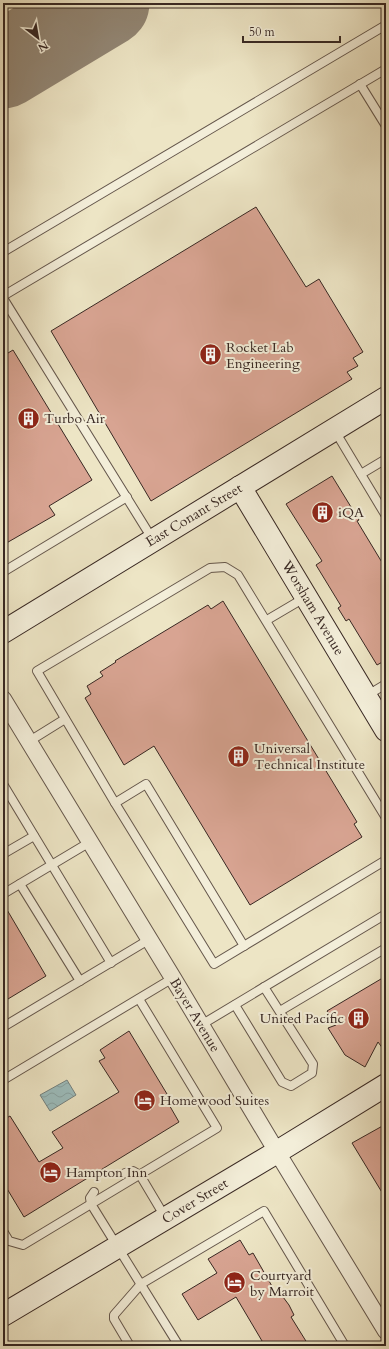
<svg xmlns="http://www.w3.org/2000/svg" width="389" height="1349" font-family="Cardo,serif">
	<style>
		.water { fill: url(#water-waves); stroke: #74817f }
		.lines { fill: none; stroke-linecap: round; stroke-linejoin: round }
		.runway { stroke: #928674; stroke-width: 87 }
		.building { fill: #d8a492; stroke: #382823 }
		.lane-casing { stroke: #65574c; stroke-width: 10 }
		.street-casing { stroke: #65574c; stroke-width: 18 }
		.secondary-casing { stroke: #382823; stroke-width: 24 }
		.lane { stroke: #f3eed9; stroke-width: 8 }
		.street { stroke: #f3eed9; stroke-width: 16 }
		.secondary { stroke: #f3eed9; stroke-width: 22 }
		.labels { text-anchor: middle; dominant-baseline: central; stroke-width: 4; stroke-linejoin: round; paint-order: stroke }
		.poi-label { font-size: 14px; fill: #382823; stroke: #f3eed9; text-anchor: start }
		.street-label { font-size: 14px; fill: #382823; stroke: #f3eed9 }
	</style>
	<defs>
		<pattern id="water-waves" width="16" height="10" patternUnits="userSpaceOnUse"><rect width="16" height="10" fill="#9cbdbd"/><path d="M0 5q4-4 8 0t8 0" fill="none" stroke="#87a2a2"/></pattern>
	</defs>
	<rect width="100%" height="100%" fill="#ede5c5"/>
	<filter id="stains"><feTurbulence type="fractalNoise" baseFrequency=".005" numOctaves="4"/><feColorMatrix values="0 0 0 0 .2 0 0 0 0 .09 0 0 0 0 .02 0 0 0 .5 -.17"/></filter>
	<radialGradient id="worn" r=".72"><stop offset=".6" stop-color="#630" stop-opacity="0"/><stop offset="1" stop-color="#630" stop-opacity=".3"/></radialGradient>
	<polygon class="water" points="67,1080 76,1095 50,1111 40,1095"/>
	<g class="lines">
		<polyline class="runway" points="3,65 106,3"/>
	</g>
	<g class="building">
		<polygon points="256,207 306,287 319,279 363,352 353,358 358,366 347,372 352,379 151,501 51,331"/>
		<polygon points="13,350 92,480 49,506 55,515 3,545 3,356"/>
		<polygon points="332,476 359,520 357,521 386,569 386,660 377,665 349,619 346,621 338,608 341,606 316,565 322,561 286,504"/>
		<polygon points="223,601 357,822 354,824 362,837 250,905 154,746 124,765 85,698 91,694 87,686 103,676 100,672 116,662 115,661 208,605 211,609"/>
		<polygon points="3,903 46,976 3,1002"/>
		<polygon points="386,976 386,1053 378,1042 365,1067 345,1055 328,1028 336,1025 327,1011"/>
		<polygon points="129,1031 167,1094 164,1096 179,1122 24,1217 3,1182 3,1120 10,1116 39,1162 63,1148 52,1132 119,1092 99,1061 105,1058 100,1050"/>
		<polygon points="386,1124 386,1199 352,1143"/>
		<polygon points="240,1240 249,1255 253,1253 277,1295 280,1293 289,1305 294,1315 291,1317 309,1346 265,1346 236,1297 198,1320 182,1294 217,1273 208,1259"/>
	</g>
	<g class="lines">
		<defs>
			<g id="lane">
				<polyline points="360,84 386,126"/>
				<polyline points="3,252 386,25"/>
				<polyline points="3,296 386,69"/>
				<polyline points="3,298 153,540"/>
				<polyline points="335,431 386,516"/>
				<polyline points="361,474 386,459"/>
				<polyline points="3,572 127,497"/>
				<polyline points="267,620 306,597"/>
				<polyline points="366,696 386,684"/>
				<polyline points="28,742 65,719"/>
				<polyline points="3,784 111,963"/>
				<polyline points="115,803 146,784 244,946"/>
				<polyline points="386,818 238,575 225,567 210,568 37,671 115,803 214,964 386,860"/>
				<polyline points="3,854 34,836"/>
				<polyline points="20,884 80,981"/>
				<polyline points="3,894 90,842"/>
				<polyline points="235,1005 282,1082 291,1086 312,1073 313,1064 264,987"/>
				<polyline points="280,1011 386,948"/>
				<polyline points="201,1025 386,914"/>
				<polyline points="3,1027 150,939"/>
				<polyline points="3,1080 173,978"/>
				<polyline points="125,1173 133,1171 140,1175 165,1217"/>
				<polyline points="94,1192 90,1198 91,1204 179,1346"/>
				<polyline points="3,1231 9,1241 23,1245 217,1128 139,999"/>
				<polyline points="130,1346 114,1319 114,1315 141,1284 264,1211 345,1346"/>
			</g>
			<polyline id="street" points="3,699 173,978 277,1152 386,1331"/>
			<g id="secondary">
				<polyline points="240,487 386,730"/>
				<polyline points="3,632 386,398"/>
				<polyline points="3,1315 277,1152 386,1085"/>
			</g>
		</defs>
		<use href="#lane" class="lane-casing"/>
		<use href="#street" class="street-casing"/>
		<use href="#secondary" class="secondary-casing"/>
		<use href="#lane" class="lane"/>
		<use href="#street" class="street"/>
		<use href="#secondary" class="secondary"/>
	</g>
	<defs>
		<symbol id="building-disc" viewBox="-11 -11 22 22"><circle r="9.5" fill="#8f2418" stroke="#f3eed9"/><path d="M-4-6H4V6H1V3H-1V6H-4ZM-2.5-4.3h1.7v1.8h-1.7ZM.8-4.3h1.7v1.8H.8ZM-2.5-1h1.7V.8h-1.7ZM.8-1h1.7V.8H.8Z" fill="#fff"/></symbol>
		<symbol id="hotel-disc" viewBox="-11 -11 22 22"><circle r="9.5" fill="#8f2418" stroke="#f3eed9"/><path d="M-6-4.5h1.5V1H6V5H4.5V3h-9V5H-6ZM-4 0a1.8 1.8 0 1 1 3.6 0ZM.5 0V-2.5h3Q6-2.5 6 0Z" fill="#fff"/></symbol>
	</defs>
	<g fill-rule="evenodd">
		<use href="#building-disc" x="198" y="342" width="25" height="25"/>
		<use href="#building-disc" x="16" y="406" width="25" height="25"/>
		<use href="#building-disc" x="310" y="500" width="25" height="25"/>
		<use href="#building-disc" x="226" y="744" width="25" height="25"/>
		<use href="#building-disc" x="346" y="1006" width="25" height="25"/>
		<use href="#hotel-disc" x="132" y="1088" width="25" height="25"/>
		<use href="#hotel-disc" x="38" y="1160" width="25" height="25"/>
		<use href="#hotel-disc" x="222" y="1270" width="25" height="25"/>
	</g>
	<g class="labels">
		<g class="poi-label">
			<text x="226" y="347">Rocket Lab<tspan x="226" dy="16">Engineering</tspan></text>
			<text x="44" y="418">Turbo Air</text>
			<text x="338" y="512">iQA</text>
			<text x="254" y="748">Universal<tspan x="254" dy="16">Technical Institute</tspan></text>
			<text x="344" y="1018" text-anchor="end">United Pacific</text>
			<text x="160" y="1100">Homewood Suites</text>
			<text x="66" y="1172">Hampton Inn</text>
			<text x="250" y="1275">Courtyard<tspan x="250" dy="16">by Marroit</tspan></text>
		</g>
		<g class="street-label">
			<text transform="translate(194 515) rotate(-31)">East Conant Street</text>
			<text transform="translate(313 608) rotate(59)">Worsham Avenue</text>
			<text transform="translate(195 1015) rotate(59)">Bayer Avenue</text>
			<text transform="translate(195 1201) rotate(-31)">Cover Street</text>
		</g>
	</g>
	<rect width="389" height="1349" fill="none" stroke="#ede5c5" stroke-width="16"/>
	<rect x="4" y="4" width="381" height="1341" fill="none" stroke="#382823" stroke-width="2"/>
	<rect x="8" y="8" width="373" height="1333" fill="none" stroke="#382823"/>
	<g transform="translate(38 38) rotate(149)" stroke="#f3eed9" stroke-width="3" paint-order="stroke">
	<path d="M0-3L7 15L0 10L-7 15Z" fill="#382823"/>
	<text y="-6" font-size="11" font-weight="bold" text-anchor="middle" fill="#382823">N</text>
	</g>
	<path d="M243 36v6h97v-6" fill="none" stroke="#382823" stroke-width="2"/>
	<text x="249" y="36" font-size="12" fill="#382823" stroke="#f3eed9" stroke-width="3" paint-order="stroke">50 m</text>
	<rect width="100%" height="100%" filter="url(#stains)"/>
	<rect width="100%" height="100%" fill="url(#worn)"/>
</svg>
